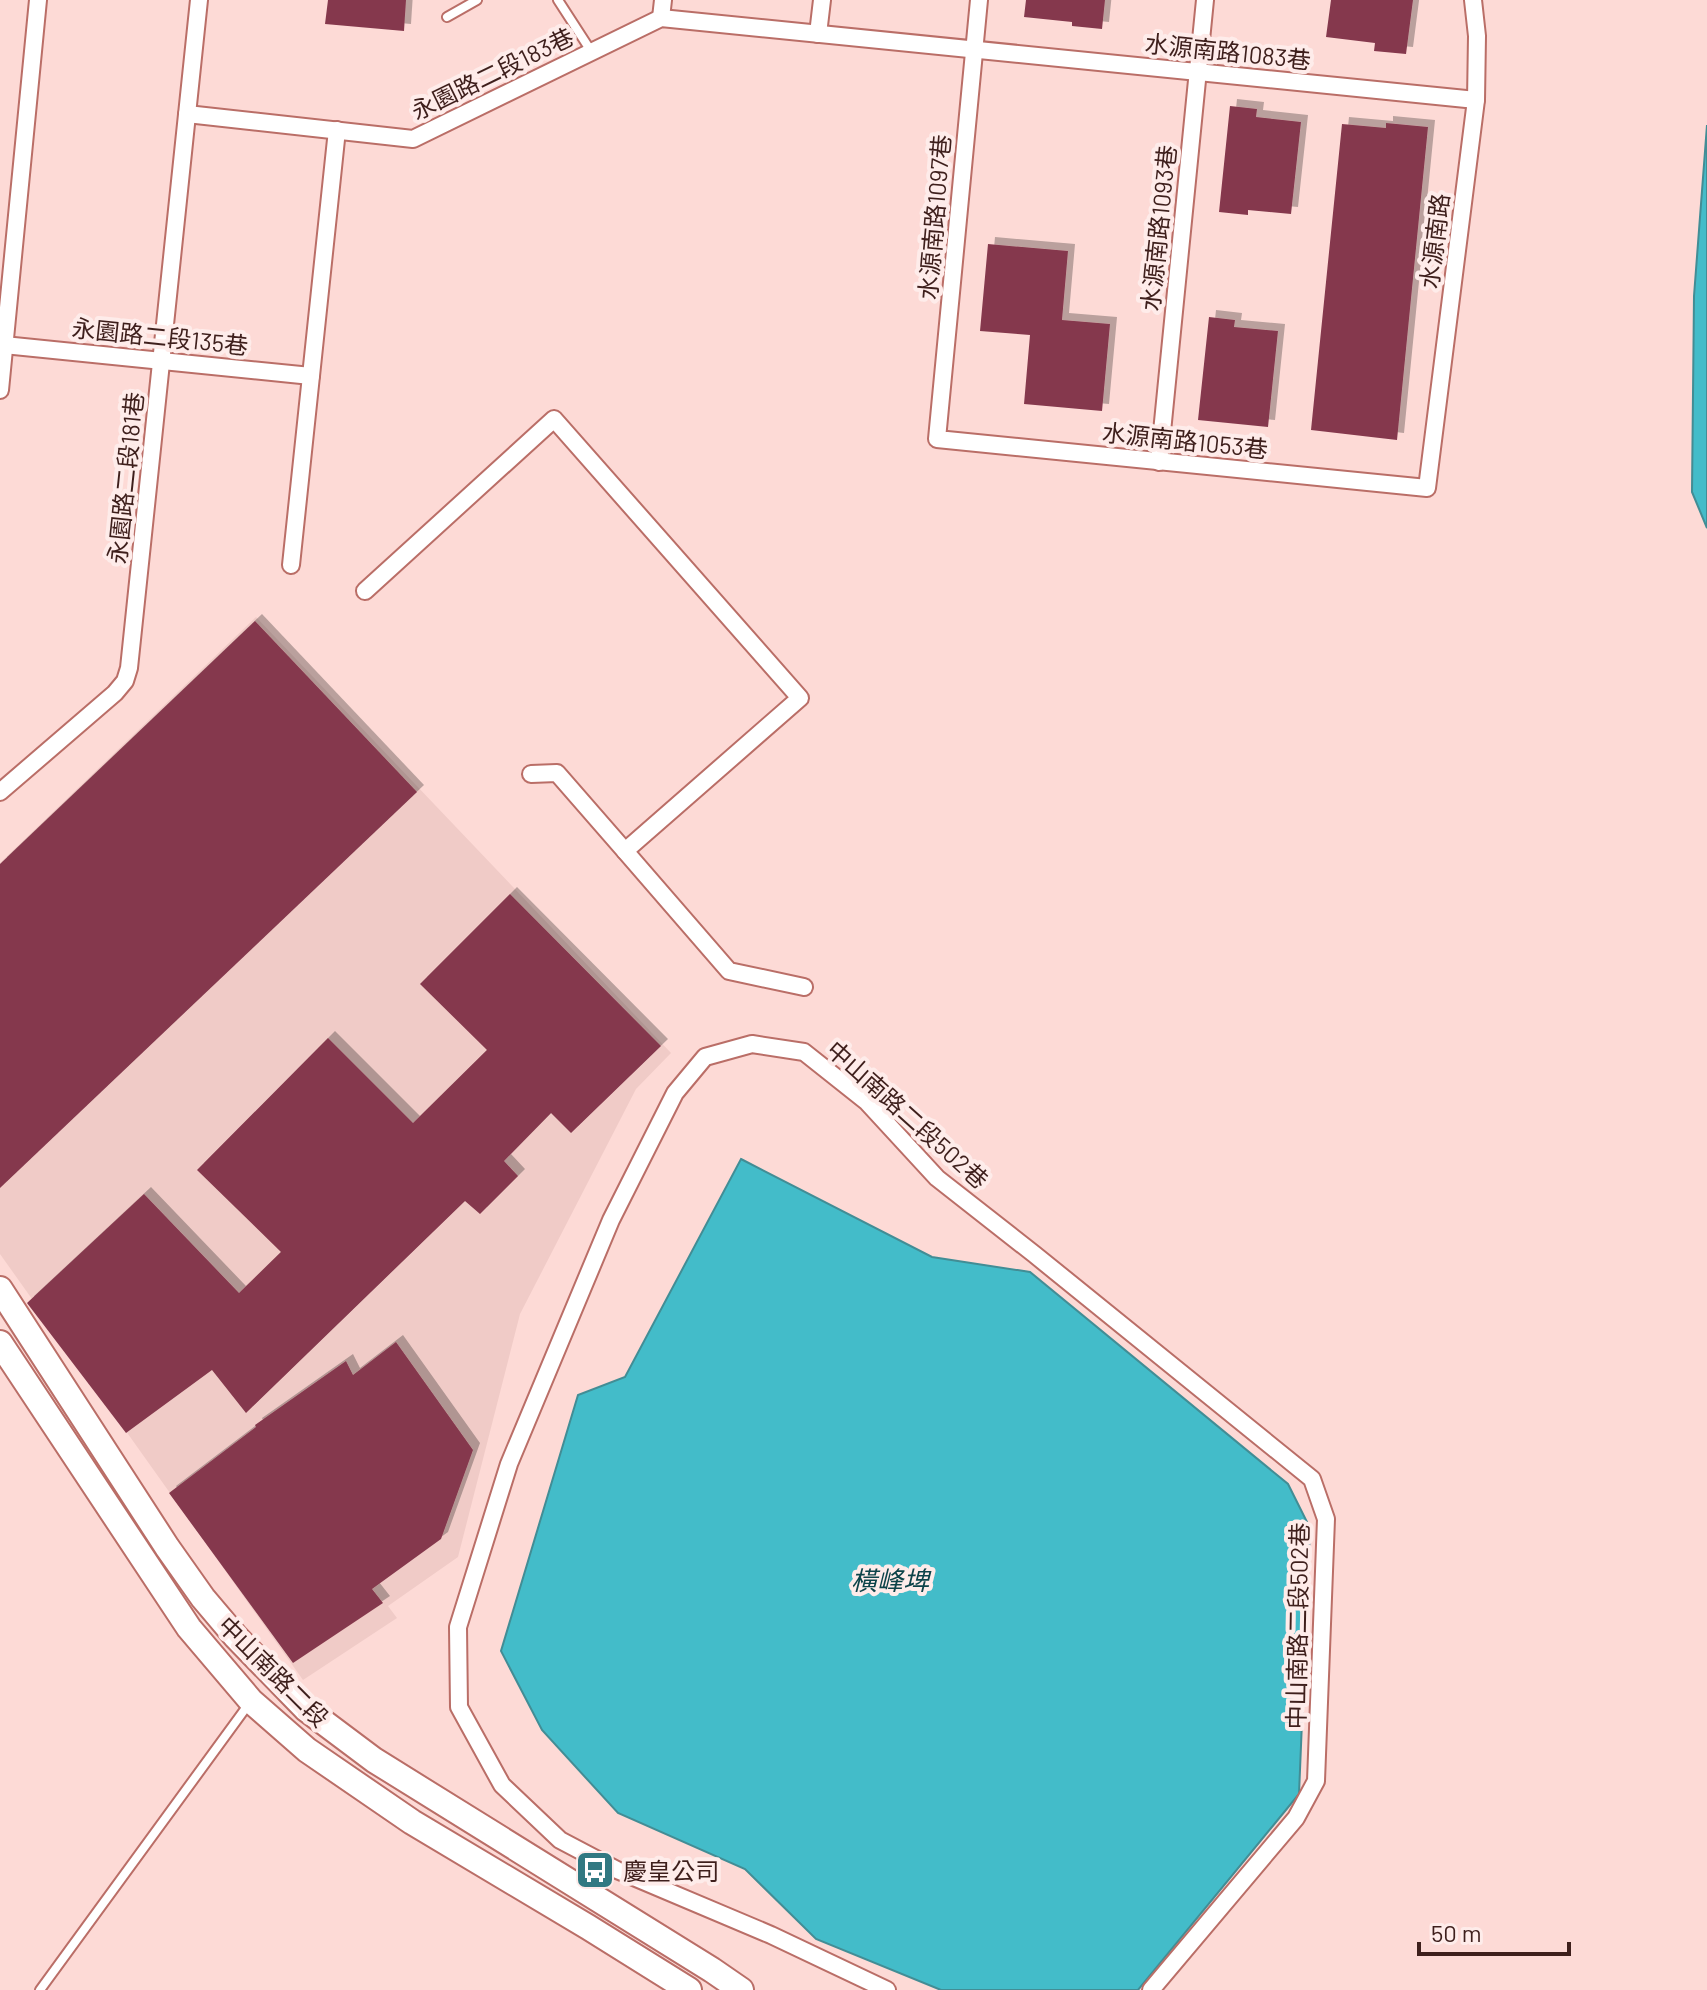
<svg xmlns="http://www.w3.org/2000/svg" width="1707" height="1990" font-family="Barlow,'Noto Sans TC',sans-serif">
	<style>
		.built { fill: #f0cbc7 }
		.water { fill: #43bcc9; stroke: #428d95; stroke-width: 2 }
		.building { fill: #85394d; filter: url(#shadow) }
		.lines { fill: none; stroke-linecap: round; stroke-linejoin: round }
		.lane-casing { stroke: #ba6e67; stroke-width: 12 }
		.street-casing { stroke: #ba6e67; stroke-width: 20 }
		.secondary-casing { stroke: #ba6e67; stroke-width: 28 }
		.lane { stroke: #fff; stroke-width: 8 }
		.street { stroke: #fff; stroke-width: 16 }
		.secondary { stroke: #fff; stroke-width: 24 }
		.labels { text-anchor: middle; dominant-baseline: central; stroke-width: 8; stroke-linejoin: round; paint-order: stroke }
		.street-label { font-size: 24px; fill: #3e1f1c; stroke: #feecea }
		.poi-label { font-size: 24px; fill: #3e1f1c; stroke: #feecea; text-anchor: start }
		.water-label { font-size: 26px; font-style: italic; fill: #0d4349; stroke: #feecea }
	</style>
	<defs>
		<filter id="shadow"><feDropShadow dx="7" dy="-7" stdDeviation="0" flood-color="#0004"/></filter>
	</defs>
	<rect width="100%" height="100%" fill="#fddad6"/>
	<polygon class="built" points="256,617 671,1053 636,1089 520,1314 458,1557 388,1606 397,1618 303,1680 0,1254 0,863"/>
	<g class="water">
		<polygon points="1707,125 1707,528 1692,492 1694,296"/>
		<polygon points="741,1159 932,1257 1030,1272 1288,1484 1310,1528 1299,1794 1138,1990 941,1990 816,1939 745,1869 618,1813 542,1730 501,1651 578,1395 625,1377"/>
	</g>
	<g class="building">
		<polygon points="328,0 406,0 404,31 325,24"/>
		<polygon points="1026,0 1105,0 1102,29 1072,26 1072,22 1024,17"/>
		<polygon points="1331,0 1413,0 1406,54 1374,51 1375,43 1326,37"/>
		<polygon points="1230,106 1257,109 1256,117 1301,122 1291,214 1248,210 1248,215 1219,212"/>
		<polygon points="1386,123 1428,127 1397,440 1311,430 1342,124 1386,128"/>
		<polygon points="988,244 1068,251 1062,320 1110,324 1102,411 1024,404 1030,335 980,331"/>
		<polygon points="1209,317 1235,320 1234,327 1278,331 1268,427 1198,420"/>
		<polygon points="255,621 417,792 0,1188 0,864"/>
		<polygon points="510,894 661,1046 571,1133 551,1113 504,1161 518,1176 480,1214 465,1201 246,1413 212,1370 126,1433 27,1303 144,1194 239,1293 281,1252 197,1170 328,1038 413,1123 487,1050 420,984"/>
		<polygon points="396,1342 473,1450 441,1539 372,1589 383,1603 293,1663 169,1493 256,1427 255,1425 346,1361 353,1375"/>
	</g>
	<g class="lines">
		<defs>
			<g id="lane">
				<polyline points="558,0 591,51"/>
				<polyline points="447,17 477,0"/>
				<polyline points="40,1990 248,1705"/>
			</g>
			<g id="street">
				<polyline points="979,0 937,439 1427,488 1476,100 1477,36 1473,0"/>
				<polyline points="661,18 663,0"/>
				<polyline points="818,34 822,0"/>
				<polyline points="187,114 413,139 661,18 1476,100"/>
				<polyline points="4,345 311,376"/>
				<polyline points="0,390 38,0"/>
				<polyline points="1159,462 1205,0"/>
				<polyline points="291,565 337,130"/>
				<polyline points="365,591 554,419 800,698 625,851 557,773 531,774"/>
				<polyline points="0,792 115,693 125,681 129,668 199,0"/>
				<polyline points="625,851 729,971 804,987"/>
				<polyline points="887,1990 771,1935 617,1870 560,1840 502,1785 459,1707 458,1627 509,1464 611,1220 675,1093 705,1057 752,1044 804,1052 867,1102 937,1178 1034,1254 1312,1479 1326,1519 1316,1781 1296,1818 1151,1990"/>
			</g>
			<g id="secondary">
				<polyline points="0,1289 167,1547 203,1598 236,1637 306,1709 374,1760 712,1970 741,1990"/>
				<polyline points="0,1343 189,1628 251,1701 307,1750 412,1822 588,1927 689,1990"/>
			</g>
		</defs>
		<use href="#lane" class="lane-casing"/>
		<use href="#street" class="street-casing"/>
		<use href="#secondary" class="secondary-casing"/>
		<use href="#lane" class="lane"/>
		<use href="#street" class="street"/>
		<use href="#secondary" class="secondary"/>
	</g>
	<defs>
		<symbol id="bus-square" viewBox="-11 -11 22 22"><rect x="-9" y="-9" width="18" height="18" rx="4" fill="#317982" stroke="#feecea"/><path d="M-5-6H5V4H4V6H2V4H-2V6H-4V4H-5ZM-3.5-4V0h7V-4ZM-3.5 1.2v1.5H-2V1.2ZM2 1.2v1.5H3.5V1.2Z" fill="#fff"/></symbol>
	</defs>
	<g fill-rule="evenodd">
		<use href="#bus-square" x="573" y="1848" width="44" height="44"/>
	</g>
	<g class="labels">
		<g class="street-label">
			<text transform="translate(1228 51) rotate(6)">水源南路1083巷</text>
			<text transform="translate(492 73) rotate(-26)">永園路二段183巷</text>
			<text transform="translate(934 217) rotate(-85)">水源南路1097巷</text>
			<text transform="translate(1158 228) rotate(-84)">水源南路1093巷</text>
			<text transform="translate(1434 241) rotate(-83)">水源南路</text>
			<text transform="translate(160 336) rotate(6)">永園路二段135巷</text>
			<text transform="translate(1185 440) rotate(6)">水源南路1053巷</text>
			<text transform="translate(125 478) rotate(-84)">永園路二段181巷</text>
			<text transform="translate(908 1114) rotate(42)">中山南路二段502巷</text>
			<text transform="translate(1297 1626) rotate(-89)">中山南路二段502巷</text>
			<text transform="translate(274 1671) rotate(45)">中山南路二段</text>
		</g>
		<g class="poi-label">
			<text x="623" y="1870">慶皇公司</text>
		</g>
		<g class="water-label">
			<text x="890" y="1579">橫峰埤</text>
		</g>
	</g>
	<path d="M1419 1942v12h150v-12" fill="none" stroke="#3e1f1c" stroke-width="4"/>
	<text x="1431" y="1942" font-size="24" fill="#3e1f1c" stroke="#feecea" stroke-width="6" paint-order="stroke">50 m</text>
</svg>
